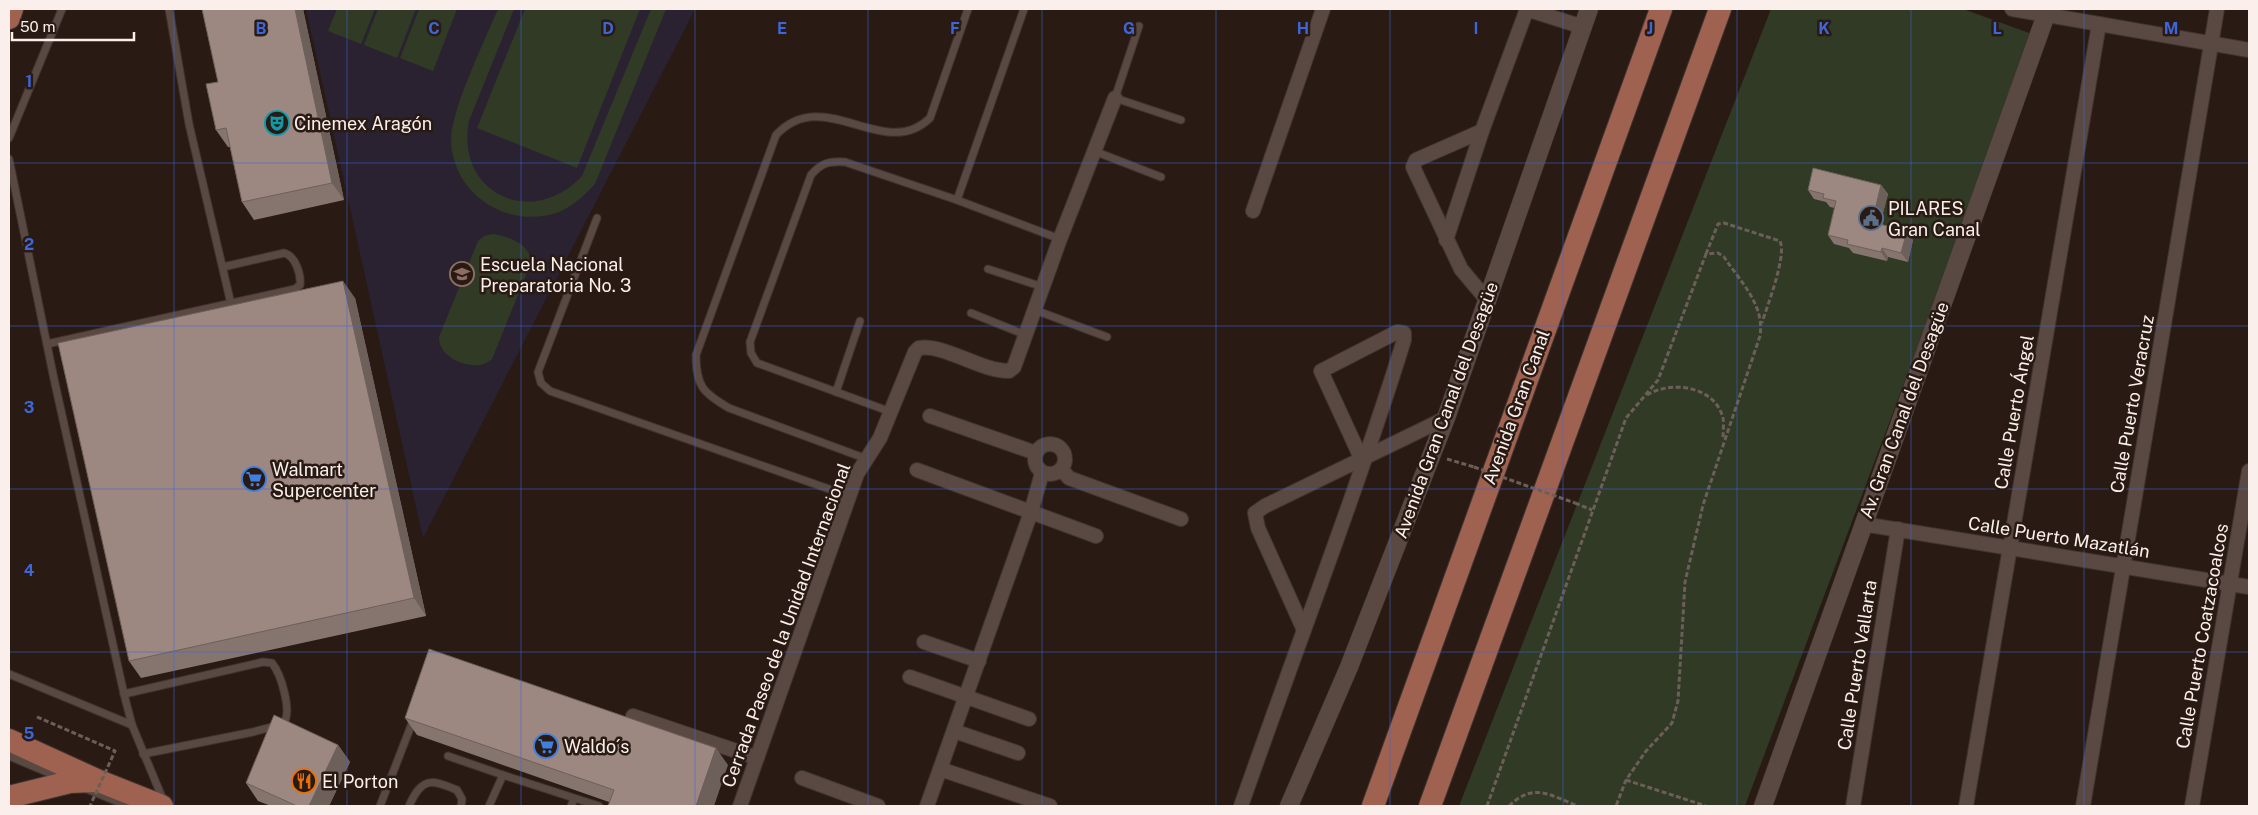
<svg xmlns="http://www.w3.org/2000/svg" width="2258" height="815" font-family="'Public Sans',sans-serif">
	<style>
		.education { fill: #2a2231 }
		.green { fill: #303a25 }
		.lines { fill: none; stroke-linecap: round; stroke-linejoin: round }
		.service-casing { stroke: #403431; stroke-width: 9 }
		.minor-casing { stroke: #403431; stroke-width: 16 }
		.tertiary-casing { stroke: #403431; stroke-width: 19 }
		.primary-casing { stroke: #403431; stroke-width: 24 }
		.path { stroke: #6c5f59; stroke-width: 3; stroke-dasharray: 5 2.5; stroke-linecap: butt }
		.service { stroke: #5a4942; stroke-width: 7 }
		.minor { stroke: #5a4942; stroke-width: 14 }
		.tertiary { stroke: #5a4942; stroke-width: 18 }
		.primary { stroke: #9f6250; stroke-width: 22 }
		.path-bridge { stroke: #6c5f59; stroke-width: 3; stroke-dasharray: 5 2.5; stroke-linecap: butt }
		.wall { fill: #86756f }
		.shaded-wall { fill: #6d5f5a }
		.building { fill: #9c8881; stroke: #6d5f5a }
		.grid { fill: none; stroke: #3e66db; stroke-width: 1; stroke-opacity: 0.55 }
		.labels { text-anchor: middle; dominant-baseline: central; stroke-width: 5; stroke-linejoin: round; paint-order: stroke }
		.poi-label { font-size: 18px; fill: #faefeb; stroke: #291b14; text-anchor: start }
		.street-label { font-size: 18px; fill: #faefeb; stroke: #291b14 }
		.grid-label { font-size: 16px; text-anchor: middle; font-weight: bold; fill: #3e66db; stroke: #291b14; stroke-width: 5; stroke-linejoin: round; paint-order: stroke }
	</style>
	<rect width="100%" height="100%" fill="#291b14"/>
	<polygon class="education" points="306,9 695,9 423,538"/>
	<g class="green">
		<polygon points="337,9 375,9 361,44 328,31"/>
		<polygon points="378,9 416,9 397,58 364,45"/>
		<polygon points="419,9 457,9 433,71 400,58"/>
		<path d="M498 9H514L469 121C455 194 533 229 582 176L651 9H666L595 184C584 196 573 206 559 212 509 230 454 196 451 142 450 111 485 40 498 9Z"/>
		<polygon points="525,9 640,9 577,168 477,128"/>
		<polygon points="1771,9 1963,9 2035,35 1745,806 1459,806"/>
		<path d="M493 234C510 237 530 243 531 263L492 359C477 374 438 360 439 337L478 241 484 236Z"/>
	</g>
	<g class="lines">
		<defs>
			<g id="service">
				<polyline points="169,9 189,124 231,304"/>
				<polyline points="1139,26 1115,98 1181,120"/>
				<polyline points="9,138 62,9"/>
				<polyline points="1094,151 1161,177"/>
				<polyline points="9,159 54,379 124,694 132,725 164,802"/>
				<polyline points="957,200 1024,9"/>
				<polyline points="597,218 538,372 541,383 550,391 849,496"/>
				<polyline points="988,269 1043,287"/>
				<polyline points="1035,310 1107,337"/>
				<polyline points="971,313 1026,335"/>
				<path d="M47 344 295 289 300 285C301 275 296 256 284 253L223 267"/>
				<polyline points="836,392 860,321"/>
				<path d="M891 412 757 363 751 353 750 342 811 175C821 163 829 161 845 162L957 200 1060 239"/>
				<path d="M867 459 729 408C703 393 696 386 696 355L776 135C824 83 884 163 930 118L968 9"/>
				<polyline points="9,674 132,725"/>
				<path d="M124 694 263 662 272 663C281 674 293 713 283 724L253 732 143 754"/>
				<polyline points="9,756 61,778"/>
				<polyline points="448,756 503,775"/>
				<polyline points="87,789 128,806"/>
				<polyline points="380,806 414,718"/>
				<path d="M409 806C422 777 431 779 457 790L462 799 461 806"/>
				<polyline points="489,806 503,775 599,806"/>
				<polyline points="571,806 574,799"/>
			</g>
			<g id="minor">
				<polyline points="1526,9 1583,27"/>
				<polyline points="2012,9 2249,50"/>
				<polyline points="1482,131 1416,160 1413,167 1461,269 1487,300"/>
				<polyline points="1253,211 1323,9"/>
				<polyline points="1446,240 1482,131 1527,9"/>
				<polyline points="930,416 1036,453"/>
				<circle cx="1050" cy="459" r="15"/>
				<polyline points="917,470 1096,536"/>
				<polyline points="1062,470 1069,478 1181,519"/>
				<polyline points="1863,524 2249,587"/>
				<polyline points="1303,628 1258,528 1255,513 1265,506 1446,418"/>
				<polyline points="924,642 979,661"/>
				<polyline points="910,677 1029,719"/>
				<polyline points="633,716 757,758"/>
				<polyline points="954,731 1018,753"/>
				<polyline points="940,769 1050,806"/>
				<polyline points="802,778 878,806"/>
				<path d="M740 806 857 474 880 438 915 352 919 348C945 344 980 371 1009 371L1014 367 1060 239 1115 98"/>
				<polyline points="927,806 1031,512 1042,473"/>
				<path d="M1241 806C1295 651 1355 497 1404 340V333L1397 332 1321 371 1361 458"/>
				<polyline points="1853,806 1898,529"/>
				<polyline points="1966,806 2099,24"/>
				<polyline points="2083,806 2217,9"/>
				<polyline points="2192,806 2249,471"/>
			</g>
			<g id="tertiary">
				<polyline points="1289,806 1349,667 1446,418 1589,9"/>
				<polyline points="1763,806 2048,9"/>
			</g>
			<g id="primary">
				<polyline points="9,18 12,9"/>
				<polyline points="9,740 99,781 162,806"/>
				<polyline points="9,797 70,782 95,781"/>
				<polyline points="1373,806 1661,9"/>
				<polyline points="1430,806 1720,9"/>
			</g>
		</defs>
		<use href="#service" class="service-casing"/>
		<use href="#minor" class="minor-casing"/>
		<use href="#tertiary" class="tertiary-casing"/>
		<use href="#primary" class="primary-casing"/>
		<g class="path">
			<path d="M1706 254 1718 224 1724 223 1780 241C1787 256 1767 306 1762 323"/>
			<path d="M1647 395C1671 380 1715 386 1723 418 1724 424 1723 432 1723 438"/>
			<polyline points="1447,459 1474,467"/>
			<polyline points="1575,503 1592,510"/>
			<polyline points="1626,780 1706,806"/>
			<path d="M1487 806 1626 418 1658 380 1706 254 1718 253 1724 257C1740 281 1765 305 1760 336L1703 505 1685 582 1678 701 1672 723 1646 751 1626 780 1616 806"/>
			<path d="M1509 806C1534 782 1549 795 1578 806"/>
		</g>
		<use href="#service" class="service"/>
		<use href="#minor" class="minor"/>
		<use href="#tertiary" class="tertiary"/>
		<use href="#primary" class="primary"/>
		<g class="path-bridge">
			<polyline points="1474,467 1575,503"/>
			<polyline points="37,717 115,751 90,806"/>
		</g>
	</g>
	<g class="wall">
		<polygon points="202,9 303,9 344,200 254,220 242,202 230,147 228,147 216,130 218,82"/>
		<polygon points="1881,185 1888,194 1880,224 1913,240 1908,262 1888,257 1887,261 1853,253 1849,248 1834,244 1828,235 1835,208 1830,207 1826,202 1814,199 1808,190"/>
		<polygon points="355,298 426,616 141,678 129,661"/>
		<polygon points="405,718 728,765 609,802 417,735"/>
		<polygon points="338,745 350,762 329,806 271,806 258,801 246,783"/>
	</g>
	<g class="shaded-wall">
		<polygon points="295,9 303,9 344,200 332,183"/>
		<polygon points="1881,185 1888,194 1878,231 1872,222"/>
		<polygon points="1907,231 1913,240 1908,262 1901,253"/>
		<polygon points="1882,248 1888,257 1887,261 1881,252"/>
		<polygon points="343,281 355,298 426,616 414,598"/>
		<polygon points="338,745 350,762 329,806 309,806"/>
		<polygon points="716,748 728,765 714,806 696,806"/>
	</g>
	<g class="building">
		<polygon points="202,9 295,9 332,183 242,202 226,128 216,130 206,84 218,82"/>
		<polygon points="1813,168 1881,185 1872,222 1907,231 1901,253 1882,248 1881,252 1847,244 1848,240 1828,235 1836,201 1823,198 1824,194 1808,190"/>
		<polygon points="343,281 414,598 129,661 58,343"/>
		<polygon points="429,649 716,748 696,806 608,806 614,790 405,718"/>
		<polygon points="274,715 338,745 309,806 297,806 246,783"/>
	</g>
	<path class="grid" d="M174 9V806M347 9V806M521 9V806M695 9V806M868 9V806M1042 9V806M1216 9V806M1390 9V806M1563 9V806M1737 9V806M1911 9V806M2084 9V806M9 163H2249M9 326H2249M9 489H2249M9 652H2249"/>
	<defs>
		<symbol id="theatre-ring" viewBox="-11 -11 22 22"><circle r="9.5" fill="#291b14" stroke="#0f9aa8" stroke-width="1.5"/><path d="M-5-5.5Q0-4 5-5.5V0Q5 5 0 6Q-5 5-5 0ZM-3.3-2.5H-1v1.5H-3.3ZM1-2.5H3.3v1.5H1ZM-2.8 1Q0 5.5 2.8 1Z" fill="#0f9aa8"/></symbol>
		<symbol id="civic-ring" viewBox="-11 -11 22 22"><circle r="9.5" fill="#291b14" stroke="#5c6f8a" stroke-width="1.5"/><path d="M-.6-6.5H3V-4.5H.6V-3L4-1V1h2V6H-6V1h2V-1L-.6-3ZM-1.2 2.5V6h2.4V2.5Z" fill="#5c6f8a"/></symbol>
		<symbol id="school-ring" viewBox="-11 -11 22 22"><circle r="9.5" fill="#291b14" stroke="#8d6e63" stroke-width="1.5"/><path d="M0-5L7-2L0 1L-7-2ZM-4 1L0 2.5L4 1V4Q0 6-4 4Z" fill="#8d6e63"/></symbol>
		<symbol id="supermarket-ring" viewBox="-11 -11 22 22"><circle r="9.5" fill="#291b14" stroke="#3f7fe0" stroke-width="1.5"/><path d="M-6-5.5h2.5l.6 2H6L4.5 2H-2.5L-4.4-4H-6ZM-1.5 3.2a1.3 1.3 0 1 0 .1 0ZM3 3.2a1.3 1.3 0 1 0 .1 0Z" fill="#3f7fe0"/></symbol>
		<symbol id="restaurant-ring" viewBox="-11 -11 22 22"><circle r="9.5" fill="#291b14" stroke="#e8710a" stroke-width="1.5"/><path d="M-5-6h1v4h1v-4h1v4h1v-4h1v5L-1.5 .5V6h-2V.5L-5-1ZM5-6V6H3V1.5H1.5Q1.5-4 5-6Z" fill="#e8710a"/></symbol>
	</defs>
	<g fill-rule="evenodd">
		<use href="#theatre-ring" x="263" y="109" width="28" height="28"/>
		<use href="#civic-ring" x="1857" y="204" width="28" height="28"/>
		<use href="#school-ring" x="448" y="260" width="28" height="28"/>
		<use href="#supermarket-ring" x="240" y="465" width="28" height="28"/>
		<use href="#supermarket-ring" x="532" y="732" width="28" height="28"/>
		<use href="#restaurant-ring" x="290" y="767" width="28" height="28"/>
	</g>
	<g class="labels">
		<g class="poi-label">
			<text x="294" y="123">Cinemex Aragón</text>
			<text x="1888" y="208">PILARES<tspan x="1888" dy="21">Gran Canal</tspan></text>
			<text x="480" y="264">Escuela Nacional<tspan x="480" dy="21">Preparatoria No. 3</tspan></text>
			<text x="272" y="469">Walmart<tspan x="272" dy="21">Supercenter</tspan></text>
			<text x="564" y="746">Waldo´s</text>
			<text x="322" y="781">El Porton</text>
		</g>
		<g class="street-label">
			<text transform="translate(2132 404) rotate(-80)">Calle Puerto Veracruz</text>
			<text transform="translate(1516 407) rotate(-70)">Avenida Gran Canal</text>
			<text transform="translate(1446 410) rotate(-70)">Avenida Gran Canal del Desagüe</text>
			<text transform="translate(1904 410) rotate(-70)">Av. Gran Canal del Desagüe</text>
			<text transform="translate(2014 412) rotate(-80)">Calle Puerto Ángel</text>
			<text transform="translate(2059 537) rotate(9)">Calle Puerto Mazatlán</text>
			<text transform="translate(786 625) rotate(-70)">Cerrada Paseo de la Unidad Internacional</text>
			<text transform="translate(2202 636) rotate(-80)">Calle Puerto Coatzacoalcos</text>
			<text transform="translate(1857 665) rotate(-81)">Calle Puerto Vallarta</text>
		</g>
	</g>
	<g class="grid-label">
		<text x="261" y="34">B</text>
		<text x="434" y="34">C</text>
		<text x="608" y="34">D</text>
		<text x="782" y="34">E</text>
		<text x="955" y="34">F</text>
		<text x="1129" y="34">G</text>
		<text x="1303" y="34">H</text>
		<text x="1476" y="34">I</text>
		<text x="1650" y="34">J</text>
		<text x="1824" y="34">K</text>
		<text x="1997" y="34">L</text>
		<text x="2171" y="34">M</text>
		<text x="29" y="87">1</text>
		<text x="29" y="250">2</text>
		<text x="29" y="413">3</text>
		<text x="29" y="576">4</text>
		<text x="29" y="739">5</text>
	</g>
	<rect width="2258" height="815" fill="none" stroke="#faefeb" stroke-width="20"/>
	<path d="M12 32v8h122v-8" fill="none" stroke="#faefeb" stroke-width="2.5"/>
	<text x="20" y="32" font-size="15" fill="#faefeb" stroke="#291b14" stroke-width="4" paint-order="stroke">50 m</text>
</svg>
